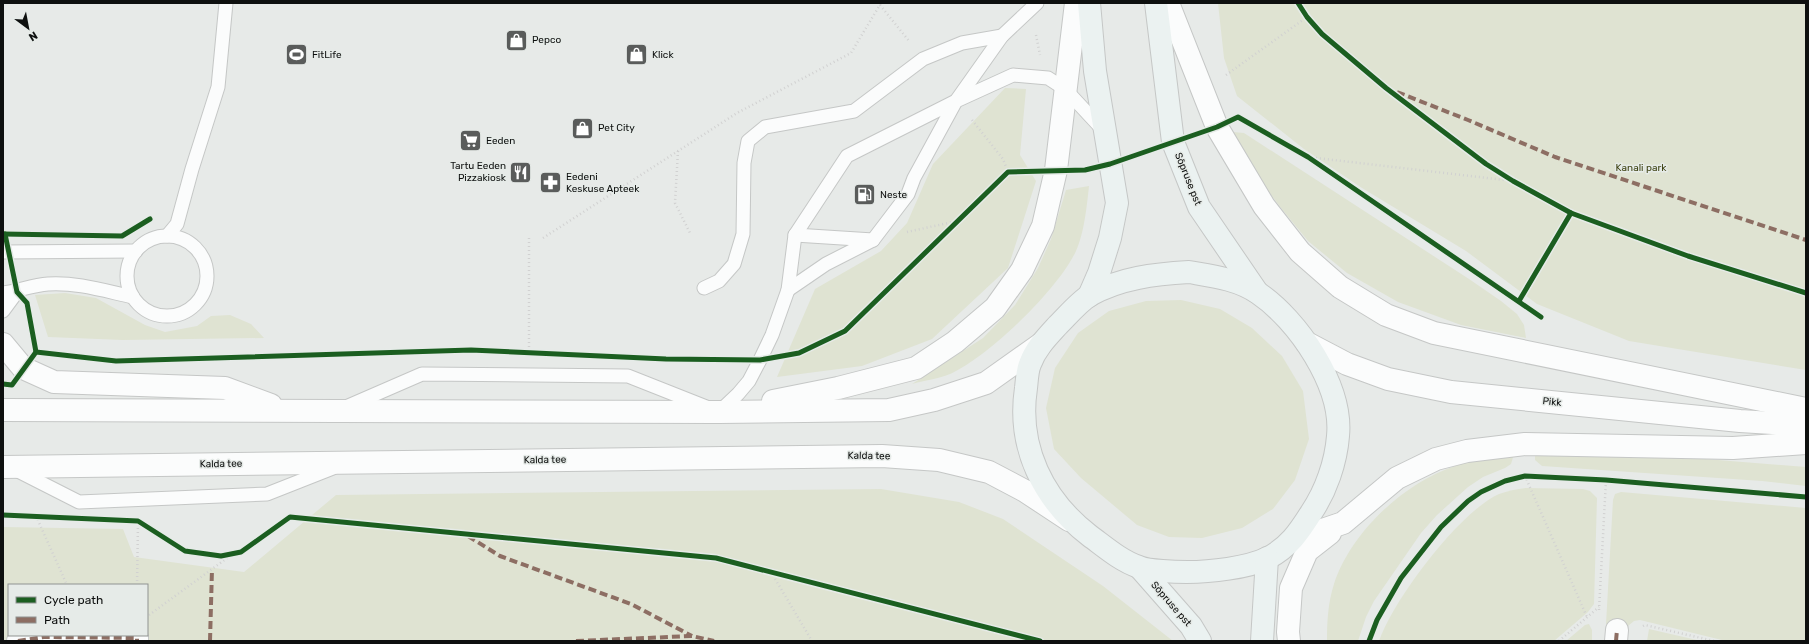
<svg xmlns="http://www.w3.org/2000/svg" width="1809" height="644" font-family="Rubik,sans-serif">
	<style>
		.green { fill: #dfe3d2; fill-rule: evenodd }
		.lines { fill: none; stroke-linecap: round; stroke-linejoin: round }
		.service-casing { stroke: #c5c7c6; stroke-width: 15 }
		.minor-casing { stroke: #c5c7c6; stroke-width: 24 }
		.tertiary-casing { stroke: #c5c7c6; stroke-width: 24 }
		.secondary-casing { stroke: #c5c7c6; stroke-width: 24 }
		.path { stroke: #d1d1d1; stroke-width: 2.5; stroke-dasharray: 1 3; stroke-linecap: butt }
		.service { stroke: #fbfcfc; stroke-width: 13 }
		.minor { stroke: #fbfcfc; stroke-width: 22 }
		.tertiary { stroke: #fbfcfc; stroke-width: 22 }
		.secondary { stroke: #ebf2f1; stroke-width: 22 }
		.quiet { stroke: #8d6e63; stroke-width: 4; stroke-dasharray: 8 4; stroke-linecap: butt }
		.cycleway-casing { stroke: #e6ebe8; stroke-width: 8 }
		.cycleway { stroke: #1b5e20; stroke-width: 5 }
		.labels { text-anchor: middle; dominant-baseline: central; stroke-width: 3; stroke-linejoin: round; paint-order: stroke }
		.poi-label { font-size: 10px; fill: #0e100f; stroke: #e6ebe8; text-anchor: start }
		.park-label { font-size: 10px; fill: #3b400f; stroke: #e6ebe8 }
		.street-label { font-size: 10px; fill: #0e100f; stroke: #e6ebe8 }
	</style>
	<rect width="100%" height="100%" fill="#e7eae8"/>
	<g class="green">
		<polygon points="1218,3 1806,3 1806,370 1629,341 1537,304 1466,251 1362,188 1304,149 1237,96 1224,58"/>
		<polygon points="1005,88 1026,89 1020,155 1036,181 1008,268 932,339 862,366 777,377 815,289 881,251 907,223 933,164"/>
		<polygon points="1233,132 1244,133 1469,279 1501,301 1517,314 1524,325 1526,338 1461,325 1398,302 1347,273 1308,241 1281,208 1259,179"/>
		<path d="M1089 186C1087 205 1084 234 1076 251 1059 288 992 353 956 371 944 378 926 380 912 384L983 338 1015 305 1038 268 1051 239 1066 190Z"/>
		<polygon points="65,293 96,298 145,325 165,332 197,326 211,316 230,315 251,324 264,338 123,340 48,337 35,295"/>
		<polygon points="1181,300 1220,309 1252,328 1282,356 1303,391 1309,439 1295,480 1273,509 1242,528 1202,538 1169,537 1137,525 1081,478 1054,449 1046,408 1055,368 1078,333 1109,311 1146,301"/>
		<path d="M1514 454 1511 464 1505 468 1483 477 1468 487 1437 515 1421 533 1374 601 1366 617 1358 641H1327C1327 621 1328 603 1334 584 1351 532 1404 483 1455 466 1474 459 1495 457 1514 454Z"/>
		<polygon points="1535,455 1693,458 1806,467 1806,486 1762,481 1542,466 1535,460"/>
		<path d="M1526 488 1583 489 1590 491 1597 498 1594 604 1588 612 1554 641H1379C1393 600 1459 512 1499 494 1508 491 1516 489 1526 488Z"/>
		<path d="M881 489 959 502 1003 519 1103 586 1173 641H3V527L123 529 134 557 244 572 336 495ZM9 585H147V635H9Z"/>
		<polygon points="1621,492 1806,508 1806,641 1726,641 1640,620 1634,621 1628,626 1606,624 1613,500 1615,494"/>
		<polygon points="1589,624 1592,630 1592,641 1566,641 1585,625"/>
		<polygon points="1649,629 1701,641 1647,641"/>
	</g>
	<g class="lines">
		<defs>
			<g id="service">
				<polyline points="795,235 873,240"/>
				<circle cx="167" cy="276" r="40"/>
				<polyline points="167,236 177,224 192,169 218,87 226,3"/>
				<polyline points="3,252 136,251"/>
				<polyline points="704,288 719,281 734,264 743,234 744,163 748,141 765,127 854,111 923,59 962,43 1002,36"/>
				<polyline points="788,290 826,264 873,240 908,194 914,178 956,101 1013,75 1048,78 1065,89 1104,131"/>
				<path d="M3 293C18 291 33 285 48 284 76 282 105 291 133 297"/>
				<polyline points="3,311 17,292"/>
				<polyline points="346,407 422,374 628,376 719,412 738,394 749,381 760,360 772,335 788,290 795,235 847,156 956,101 1002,36 1037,3"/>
				<polyline points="16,470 79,502 267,494 333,468"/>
			</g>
			<g id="minor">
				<polyline points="18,641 44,637 137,638 137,641"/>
				<polyline points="1616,641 1617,630"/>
			</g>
			<g id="tertiary">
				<polyline points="1168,3 1217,127 1264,206 1300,252 1340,287 1386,315 1434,333 1806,409"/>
				<polyline points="1307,343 1347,364 1388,379 1451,392 1740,421 1806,425"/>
				<polyline points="3,344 23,368 54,382 225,388 271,405"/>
				<polyline points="773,401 838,388 916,368 955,342 995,308 1022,270 1043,226 1056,170 1076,3"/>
				<polyline points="3,410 719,412 889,410 934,400 986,383 1041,344"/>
				<polyline points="3,467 882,456 939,460 989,472 1025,491 1069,520"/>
				<polyline points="1293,540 1343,523 1397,478 1436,459 1467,451 1525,444 1733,448 1806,443"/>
				<polyline points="1289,641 1288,632 1291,588 1307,551 1330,533"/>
			</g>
			<g id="secondary">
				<polyline points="1156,3 1173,142 1199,207 1257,292"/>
				<path d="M1189 272C1212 276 1238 279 1258 293 1298 320 1343 386 1338 436 1336 462 1326 491 1311 513 1299 532 1289 547 1268 558 1247 568 1210 572 1187 572 1176 572 1148 571 1139 567 1121 561 1105 547 1090 536 1043 500 1017 447 1026 388 1027 380 1027 371 1030 364 1036 348 1047 337 1058 325 1068 315 1079 302 1090 295 1120 278 1155 274 1189 272Z"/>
				<polyline points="1089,296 1099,273 1110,238 1117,203 1095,71 1089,3"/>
				<polyline points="1140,568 1191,626 1200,641"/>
				<polyline points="1262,641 1267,558"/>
			</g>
		</defs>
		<use href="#service" class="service-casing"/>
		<use href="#minor" class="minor-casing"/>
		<use href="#tertiary" class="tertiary-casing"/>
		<use href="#secondary" class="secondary-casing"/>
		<g class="path">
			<polyline points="880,5 909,41"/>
			<polyline points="1036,35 1040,55"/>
			<polyline points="1226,75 1307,17"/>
			<polyline points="972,120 1003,159 1008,172"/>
			<polyline points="678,151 675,203 691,235"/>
			<polyline points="1308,157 1513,181"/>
			<polyline points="907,232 957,221"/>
			<polyline points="529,238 529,352"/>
			<polyline points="543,238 737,113 851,53 881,3"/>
			<polyline points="1525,476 1587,617"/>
			<polyline points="36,516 67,585"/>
			<polyline points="771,572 812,641"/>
			<polyline points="137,585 138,522"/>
			<polyline points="1599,610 1606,480"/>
			<polyline points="149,615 234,553"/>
			<polyline points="1643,626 1645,625 1714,641"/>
			<polyline points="1559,641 1599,607"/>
		</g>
		<use href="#service" class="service"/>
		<use href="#minor" class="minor"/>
		<use href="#tertiary" class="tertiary"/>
		<use href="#secondary" class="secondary"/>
		<g class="quiet">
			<polyline points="1397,92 1468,120 1555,157 1806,240"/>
			<polyline points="468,536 500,556 631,604 692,636"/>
			<polyline points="18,641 44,637 137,638 137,641"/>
			<polyline points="210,641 212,569"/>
			<polyline points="576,641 692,636 714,641"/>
			<polyline points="1616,641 1617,630"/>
		</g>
		<defs>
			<g id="cycleway">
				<polyline points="1298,3 1307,17 1322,34 1386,88 1486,164 1513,181 1571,213 1688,256 1806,293"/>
				<polyline points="3,234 122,236 150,219"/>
				<polyline points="5,234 17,292 27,303 36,352"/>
				<polyline points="1519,301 1571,213"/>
				<polyline points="3,384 12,385 36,352 116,361 471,350 666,359 760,360 799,353 845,331 1008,172 1085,170 1110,164 1217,127 1238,117 1308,157 1541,317"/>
				<polyline points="3,515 138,521 185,551 221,556 241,552 290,517 716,558 1040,641"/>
				<polyline points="1369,641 1377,620 1401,578 1441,527 1468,501 1481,492 1505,481 1525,476 1606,480 1806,497"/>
			</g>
		</defs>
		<use href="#cycleway" class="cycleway-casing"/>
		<use href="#cycleway" class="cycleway"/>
	</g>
	<defs>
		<symbol id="shop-square" viewBox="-11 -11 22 22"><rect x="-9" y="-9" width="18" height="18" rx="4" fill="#5a5c5b" stroke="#e6ebe8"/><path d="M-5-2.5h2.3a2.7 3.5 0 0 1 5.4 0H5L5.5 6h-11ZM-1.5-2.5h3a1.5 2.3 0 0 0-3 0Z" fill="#fff"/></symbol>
		<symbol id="stadium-square" viewBox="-11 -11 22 22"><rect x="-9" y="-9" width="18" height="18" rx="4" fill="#5a5c5b" stroke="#e6ebe8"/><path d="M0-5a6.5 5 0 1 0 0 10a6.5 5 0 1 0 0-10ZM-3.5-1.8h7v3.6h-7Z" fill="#fff"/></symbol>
		<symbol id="supermarket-square" viewBox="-11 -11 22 22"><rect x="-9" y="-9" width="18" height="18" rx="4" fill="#5a5c5b" stroke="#e6ebe8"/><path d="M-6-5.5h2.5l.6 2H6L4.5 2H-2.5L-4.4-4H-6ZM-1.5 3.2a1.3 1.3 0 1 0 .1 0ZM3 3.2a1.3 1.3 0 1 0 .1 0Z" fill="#fff"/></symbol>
		<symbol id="restaurant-square" viewBox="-11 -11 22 22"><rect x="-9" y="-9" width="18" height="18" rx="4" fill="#5a5c5b" stroke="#e6ebe8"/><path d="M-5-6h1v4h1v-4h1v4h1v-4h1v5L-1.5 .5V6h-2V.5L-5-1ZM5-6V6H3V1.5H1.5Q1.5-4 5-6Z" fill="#fff"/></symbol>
		<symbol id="pharmacy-square" viewBox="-11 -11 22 22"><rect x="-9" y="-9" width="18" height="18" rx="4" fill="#5a5c5b" stroke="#e6ebe8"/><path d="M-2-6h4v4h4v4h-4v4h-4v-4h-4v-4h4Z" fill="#fff"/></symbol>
		<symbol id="fuel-square" viewBox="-11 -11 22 22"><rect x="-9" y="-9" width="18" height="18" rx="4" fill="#5a5c5b" stroke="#e6ebe8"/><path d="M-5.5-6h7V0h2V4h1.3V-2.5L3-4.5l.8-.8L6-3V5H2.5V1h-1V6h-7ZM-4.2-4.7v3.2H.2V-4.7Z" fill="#fff"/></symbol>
	</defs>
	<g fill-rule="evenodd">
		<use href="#shop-square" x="504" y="28" width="25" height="25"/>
		<use href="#stadium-square" x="284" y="42" width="25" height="25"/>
		<use href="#shop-square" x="624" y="42" width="25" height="25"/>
		<use href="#shop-square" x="570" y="116" width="25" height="25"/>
		<use href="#supermarket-square" x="458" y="128" width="25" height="25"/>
		<use href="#restaurant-square" x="508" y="160" width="25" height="25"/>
		<use href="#pharmacy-square" x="538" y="170" width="25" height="25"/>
		<use href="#fuel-square" x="852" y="182" width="25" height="25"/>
	</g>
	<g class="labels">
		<g class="poi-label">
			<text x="532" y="40">Pepco</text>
			<text x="312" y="55">FitLife</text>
			<text x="652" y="55">Klick</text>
			<text x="598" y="128">Pet City</text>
			<text x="486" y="141">Eeden</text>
			<text x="506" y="166" text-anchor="end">Tartu Eeden<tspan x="506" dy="12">Pizzakiosk</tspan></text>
			<text x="566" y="177">Eedeni<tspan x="566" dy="12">Keskuse Apteek</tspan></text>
			<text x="880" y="195">Neste</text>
		</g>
		<g class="park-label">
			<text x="1641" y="168">Kanali park</text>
		</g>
		<g class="street-label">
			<text transform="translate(1188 179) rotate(68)">Sõpruse pst</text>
			<text transform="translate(1552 402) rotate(6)">Pikk</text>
			<text transform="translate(869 456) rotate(1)">Kalda tee</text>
			<text transform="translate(545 460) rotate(-1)">Kalda tee</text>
			<text transform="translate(221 464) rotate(-1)">Kalda tee</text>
			<text transform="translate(1171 604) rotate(49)">Sõpruse pst</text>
		</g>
	</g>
	<rect width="1809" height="644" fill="none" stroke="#0e100f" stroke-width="8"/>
	<rect x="8" y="584" width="140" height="52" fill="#e6ebe8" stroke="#909391"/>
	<rect x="16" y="597" width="20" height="6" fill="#1b5e20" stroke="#909391"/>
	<text x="44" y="604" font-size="12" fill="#0e100f">Cycle path</text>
	<rect x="16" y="617" width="20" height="6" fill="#8d6e63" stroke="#909391"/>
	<text x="44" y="624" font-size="12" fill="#0e100f">Path</text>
	<g transform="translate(28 28) rotate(148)" stroke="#e6ebe8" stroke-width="3" paint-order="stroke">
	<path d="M0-3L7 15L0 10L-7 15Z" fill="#0e100f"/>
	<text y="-6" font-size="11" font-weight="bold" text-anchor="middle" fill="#0e100f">N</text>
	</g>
</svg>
